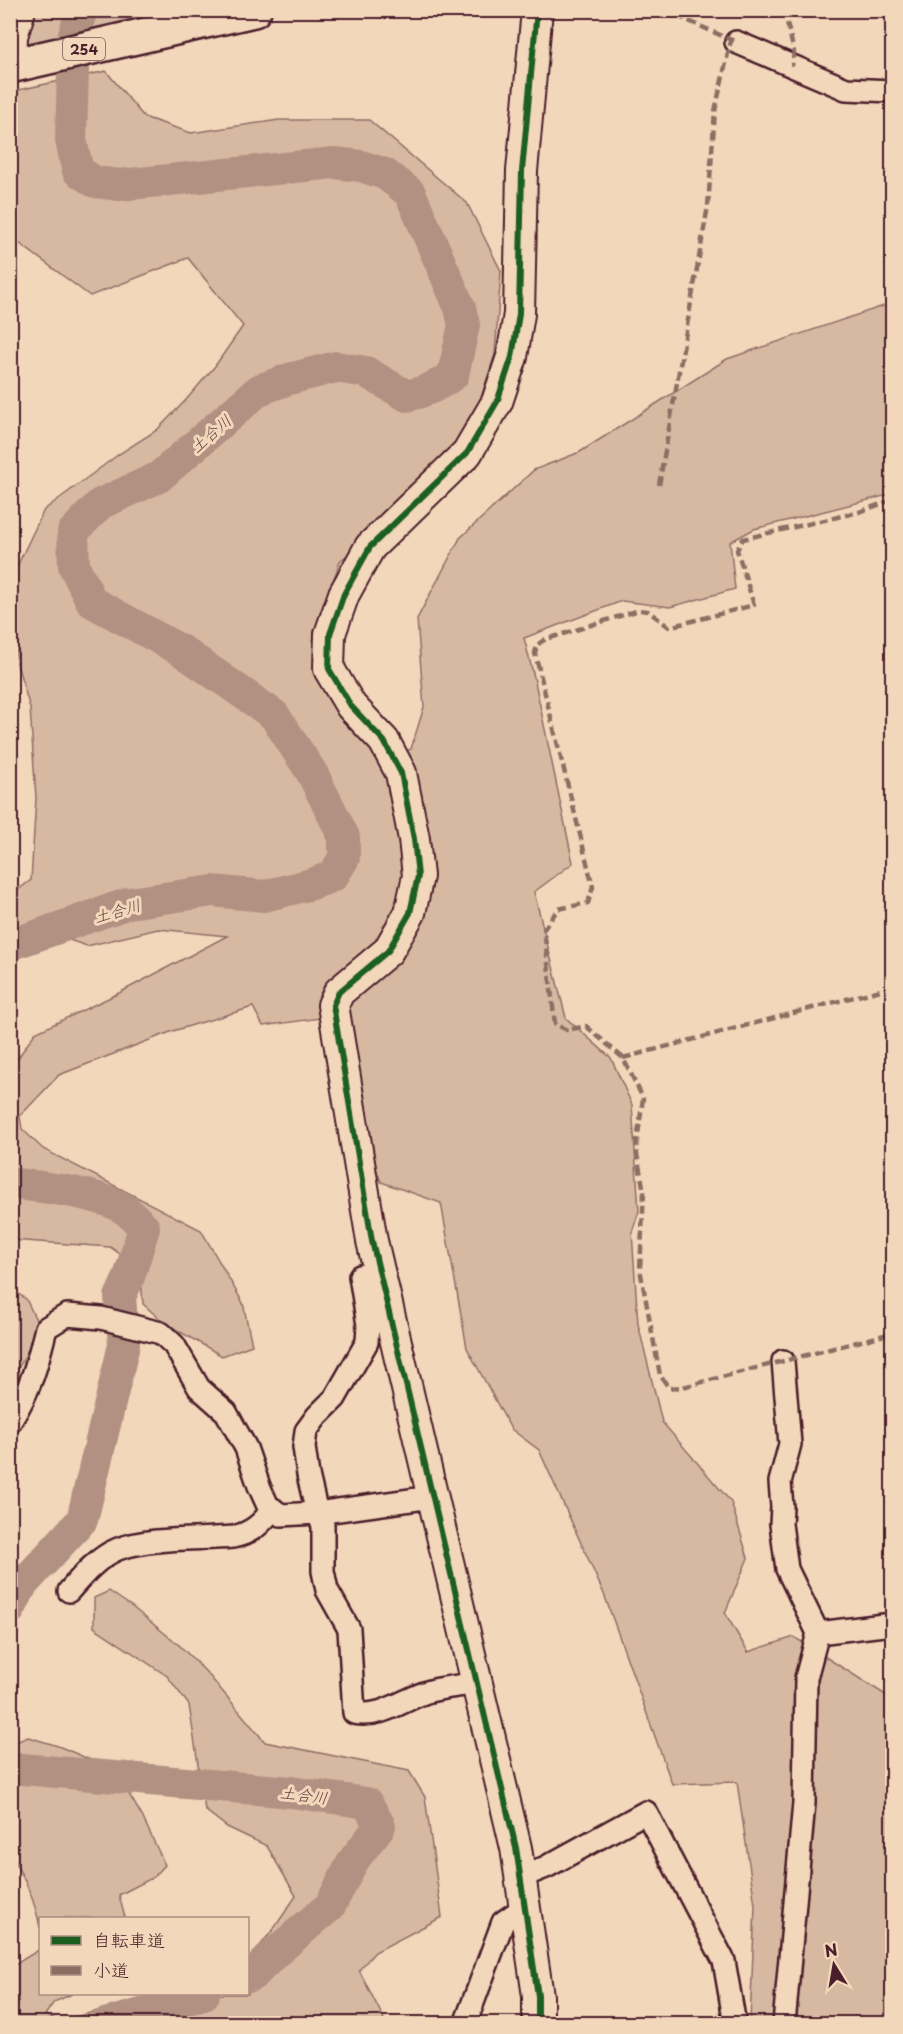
<svg xmlns="http://www.w3.org/2000/svg" width="903" height="2034" font-family="'Playpen Sans','Klee One',sans-serif">
	<style>
		.green { fill: #d7b9a2; stroke: #906c66; stroke-width: 1.5 }
		.lines { fill: none; stroke-linecap: round; stroke-linejoin: round }
		.river { stroke: #b29183; stroke-width: 32 }
		.street-casing { stroke: #4a1f2b; stroke-width: 26 }
		.secondary-casing { stroke: #4a1f2b; stroke-width: 34 }
		.highway-casing { stroke: #4a1f2b; stroke-width: 38 }
		.street { stroke: #f3d7ba; stroke-width: 21 }
		.secondary { stroke: #f3d7ba; stroke-width: 30 }
		.highway { stroke: #f3d7ba; stroke-width: 33 }
		.quiet { stroke: #8d6e63; stroke-width: 4.5; stroke-dasharray: 9 4.5; stroke-linecap: butt }
		.cycleway-casing { stroke: #f3d7ba; stroke-width: 10 }
		.cycleway { stroke: #1b5e20; stroke-width: 6 }
		.labels { text-anchor: middle; dominant-baseline: central; stroke-width: 6; stroke-linejoin: round; paint-order: stroke }
		.shield { fill: #f3d7ba; stroke: #7d5656; stroke-width: 1.5 }
		.shield-label { font-size: 14px; font-weight: bold; fill: #4a1f2b }
		.water-label { font-size: 16px; font-style: italic; fill: #643c41; stroke: #f3d7ba }
	</style>
	<rect width="100%" height="100%" fill="#f3d7ba"/>
	<filter id="ink" filterUnits="userSpaceOnUse"><feTurbulence type="fractalNoise" baseFrequency=".0167" numOctaves="2"/><feDisplacementMap in="SourceGraphic" scale="12" xChannelSelector="R" yChannelSelector="G"/><feConvolveMatrix kernelMatrix="1 2 1 2 8 2 1 2 1" color-interpolation-filters="sRGB"/></filter>
	<g filter="url(#ink)">
		<g class="green">
			<polygon points="32,11 137,11 126,30 34,52 24,44"/>
			<polygon points="106,71 144,117 191,133 279,120 369,120 467,203 501,271 495,354 473,423 398,513 340,561 313,641 343,721 384,759 411,749 424,707 417,619 460,538 534,470 580,452 727,359 892,303 892,494 754,529 730,542 735,589 670,607 622,601 524,638 534,677 573,863 534,892 566,1018 611,1058 632,1105 639,1211 632,1232 638,1324 662,1422 731,1502 748,1558 725,1613 748,1652 794,1637 892,1699 892,2023 750,2023 755,1905 737,1782 672,1784 604,1594 539,1450 511,1429 467,1348 441,1203 381,1182 320,1018 263,1026 253,1007 173,1031 59,1075 20,1116 22,1129 43,1149 201,1230 243,1303 252,1345 222,1356 163,1322 143,1304 140,1268 110,1247 11,1240 11,1068 35,1033 119,993 227,936 158,929 87,946 69,940 26,951 11,958 11,895 31,880 36,798 30,708 17,664 10,581 44,510 119,454 157,430 186,400 215,366 243,326 188,258 90,296 11,237 10,112 14,91"/>
			<polygon points="11,1289 26,1299 40,1328 11,1382"/>
			<polygon points="109,1591 131,1606 179,1645 207,1673 265,1742 409,1771 425,1797 442,1917 375,1952 359,1970 386,2023 11,2023 11,1967 40,1949 40,1994 72,1994 54,2002 45,2015 60,2021 161,1994 248,1994 248,1961 275,1927 296,1896 267,1846 227,1827 205,1810 189,1705 167,1676 94,1627 94,1598"/>
			<path d="M28 1737 58 1746 115 1770 142 1816 165 1865 154 1877 119 1895 125 1918H40V1928C36 1904 25 1877 11 1857V1744Z"/>
		</g>
		<g class="lines">
			<g class="river">
				<path d="M10 945 129 903 213 891 264 896 312 884 333 876 344 858V837L312 773 274 715 182 651 92 602 74 566 73 532 100 504 159 477 259 390 289 379 336 367 366 372 407 396C425 392 439 386 453 375L464 325 460 308 410 193 385 174 361 166 334 163 120 185 95 182 78 171 71 140 74 34 82 10"/>
				<path d="M10 1183C41 1187 104 1193 127 1211 133 1216 139 1222 144 1228L129 1277 120 1297 124 1345 82 1520 22 1585 10 1609"/>
				<polyline points="10,1768 291,1792 367,1803 380,1826 353,1861 330,1906 276,1952 254,1974 248,1977"/>
				<polyline points="105,2024 145,2013 204,1994"/>
			</g>
			<defs>
				<g id="street">
					<polyline points="736,42 846,89 892,91"/>
					<path d="M379 1271 360 1276 368 1325 367 1342 335 1398 317 1416 306 1431 304 1447 308 1475 317 1513 323 1525V1571L327 1590 349 1629 354 1713C382 1719 405 1698 430 1691 445 1687 461 1686 477 1683"/>
					<polyline points="783,1361 790,1444 780,1482 782,1507 781,1524 787,1569 818,1633 806,1678 804,1803 784,2024"/>
					<path d="M10 1422C31 1389 37 1365 46 1328L67 1315 101 1318 161 1333 174 1345 199 1388 226 1412 246 1448 259 1486 268 1506 281 1515 317 1513 432 1497"/>
					<path d="M69 1591C82 1576 98 1557 118 1549 149 1537 199 1540 233 1537 252 1533 261 1524 273 1509"/>
					<polyline points="818,1633 892,1624"/>
					<polyline points="521,1877 546,1867 646,1812 724,1961 735,2024"/>
					<polyline points="465,2024 503,1922 526,1906"/>
				</g>
				<g id="secondary">
					<polyline points="537,10 522,171 519,314 512,357 497,402 467,453 370,547 344,594 330,634 329,669 351,706 384,741 401,773 414,839 418,876 410,913 388,951 339,992 333,1005 372,1241 516,1848 538,1996 538,2024"/>
					<polyline points="11,66 12,36 20,10"/>
				</g>
				<polyline id="highway" points="10,66 254,10"/>
			</defs>
			<use href="#street" class="street-casing"/>
			<use href="#secondary" class="secondary-casing"/>
			<use href="#highway" class="highway-casing"/>
			<use href="#street" class="street"/>
			<use href="#secondary" class="secondary"/>
			<use href="#highway" class="highway"/>
			<g class="quiet">
				<polyline points="664,10 736,42"/>
				<polyline points="784,10 794,52 792,66"/>
				<polyline points="659,485 708,206 715,111 731,40"/>
				<polyline points="892,500 859,512 743,539 737,550 754,605 669,627 648,611 639,610 544,640 537,645 535,653 593,887 588,903 558,909 544,929 555,1024 567,1030 586,1026 623,1058 643,1098 636,1149 644,1192 640,1269 660,1375 669,1388 683,1387 892,1333"/>
				<polyline points="623,1058 892,987"/>
			</g>
			<defs>
				<polyline id="cycleway" points="537,10 522,171 519,314 512,357 497,402 467,453 370,547 344,594 330,634 329,669 351,706 384,741 401,773 414,839 418,876 410,913 388,951 339,992 333,1005 372,1241 516,1848 538,1996 538,2024"/>
			</defs>
			<use href="#cycleway" class="cycleway-casing"/>
			<use href="#cycleway" class="cycleway"/>
		</g>
	</g>
	<g class="labels">
		<rect class="shield" x="63" y="38" width="42" height="22" rx="4.5"/>
		<g class="shield-label">
			<text x="84" y="49">254</text>
		</g>
		<g class="water-label">
			<text transform="translate(210 433) rotate(-41)">土合川</text>
			<text transform="translate(117 910) rotate(-16)">土合川</text>
			<text transform="translate(304 1794) rotate(7)">土合川</text>
		</g>
	</g>
	<rect width="903" height="2034" fill="none" stroke="#f3d7ba" stroke-width="36"/>
	<rect x="18" y="18" width="867" height="1998" fill="none" stroke="#4a1f2b" stroke-width="2" filter="url(#ink)"/>
	<rect x="39" y="1917" width="210" height="78" fill="#f3d7ba" stroke="#af8d81" stroke-width="1.5"/>
	<rect x="51" y="1936" width="30" height="9" fill="#1b5e20" stroke="#af8d81" stroke-width="1.5"/>
	<text x="93" y="1947" font-size="18" fill="#4a1f2b">自転車道</text>
	<rect x="51" y="1966" width="30" height="9" fill="#8d6e63" stroke="#af8d81" stroke-width="1.5"/>
	<text x="93" y="1977" font-size="18" fill="#4a1f2b">小道</text>
	<g transform="translate(834 1965) rotate(349)" stroke="#f3d7ba" stroke-width="4.5" paint-order="stroke">
	<path d="M0-4.5L10 22L0 15L-10 22Z" fill="#4a1f2b"/>
	<text y="-9" font-size="16" font-weight="bold" text-anchor="middle" fill="#4a1f2b">N</text>
	</g>
</svg>
